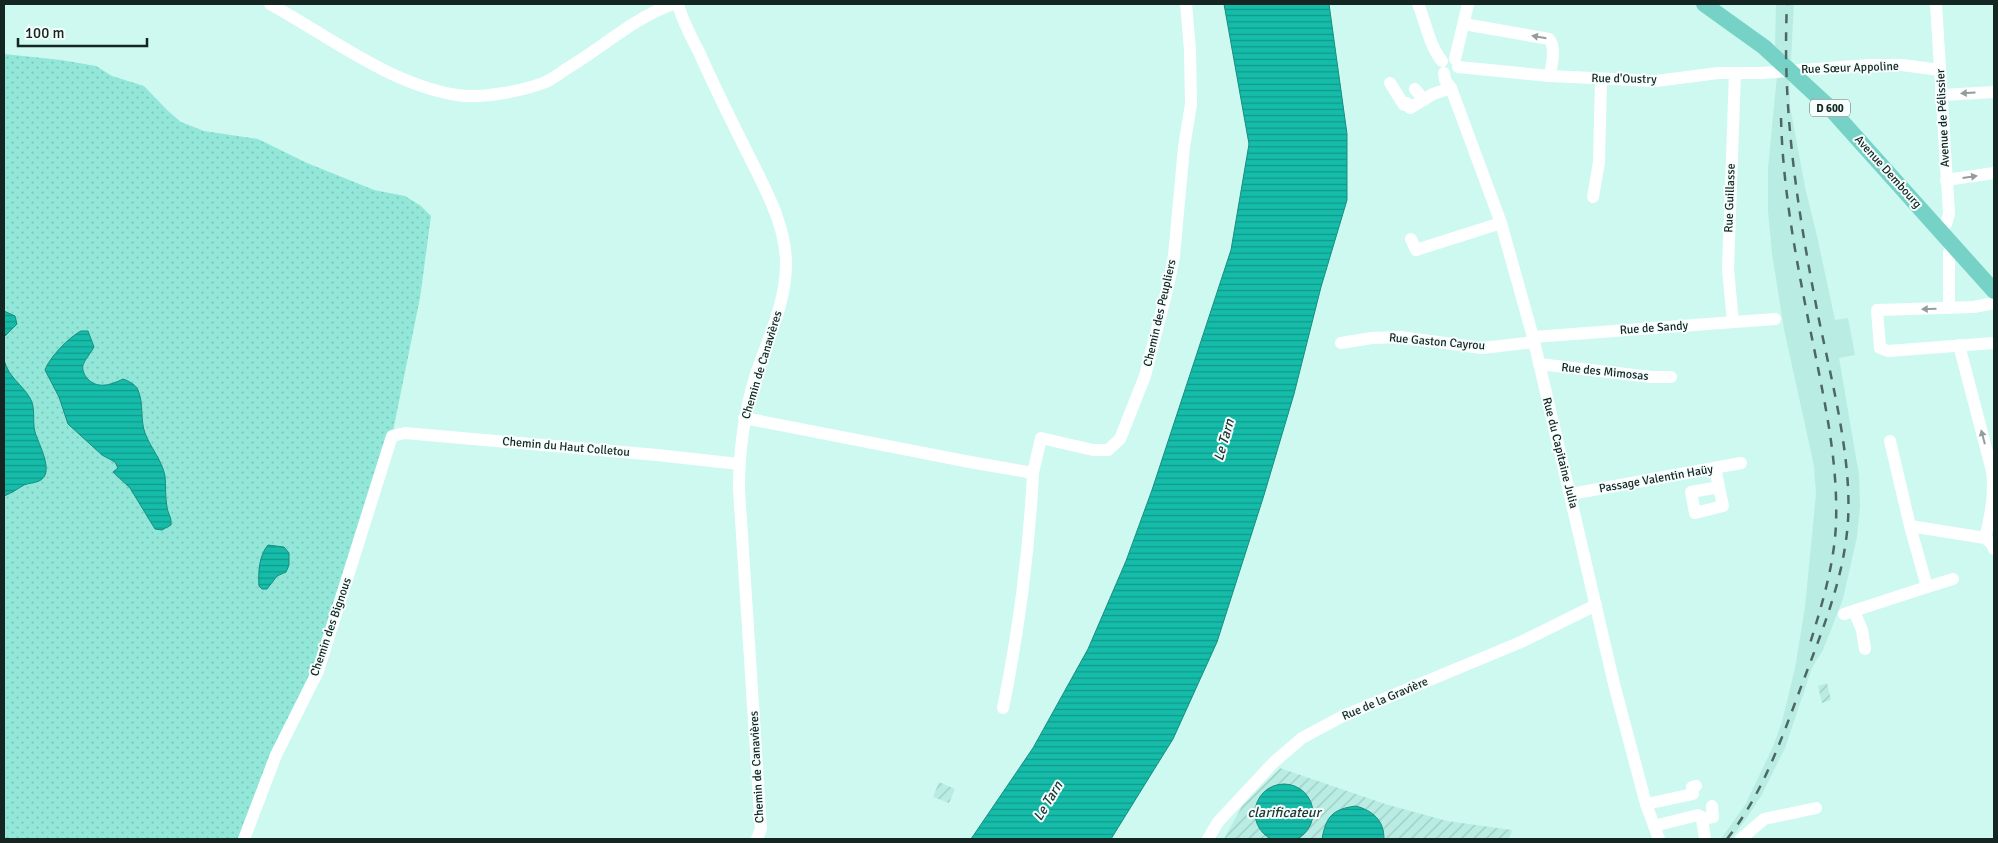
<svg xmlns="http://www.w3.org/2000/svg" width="1998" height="843" font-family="Signika,sans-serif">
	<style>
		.built { fill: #b9ede3 }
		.industrial { fill: url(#industrial-furrows) }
		.grass { fill: url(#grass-dots) }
		.water { fill: url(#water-rules); stroke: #158f80 }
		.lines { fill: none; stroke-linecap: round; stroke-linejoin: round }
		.minor { stroke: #fff; stroke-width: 12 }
		.major { stroke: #76d2c7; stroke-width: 16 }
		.rail { stroke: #4d6762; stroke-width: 2.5; stroke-dasharray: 9 9; stroke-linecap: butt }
		.oneway { fill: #959d9c }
		.labels { text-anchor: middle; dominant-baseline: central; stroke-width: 4; stroke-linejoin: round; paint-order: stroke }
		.shield { fill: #f5fefc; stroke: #586663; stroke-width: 1 }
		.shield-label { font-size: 11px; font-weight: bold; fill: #142522 }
		.street-label { font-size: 12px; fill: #142522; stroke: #f5fefc }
		.water-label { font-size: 14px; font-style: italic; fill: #213935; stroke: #f5fefc }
	</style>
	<defs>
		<pattern id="industrial-furrows" width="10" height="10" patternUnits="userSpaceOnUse" patternTransform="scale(1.25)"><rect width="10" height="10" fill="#b9ede3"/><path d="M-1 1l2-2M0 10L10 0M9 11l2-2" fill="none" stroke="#9ecbc2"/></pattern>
		<pattern id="grass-dots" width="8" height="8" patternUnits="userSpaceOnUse" patternTransform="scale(1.25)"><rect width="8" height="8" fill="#92e7d9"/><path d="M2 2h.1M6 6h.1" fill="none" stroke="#7dc6ba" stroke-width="1.8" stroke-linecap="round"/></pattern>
		<pattern id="water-rules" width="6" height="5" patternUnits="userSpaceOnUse" patternTransform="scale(1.25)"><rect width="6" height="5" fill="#15bca9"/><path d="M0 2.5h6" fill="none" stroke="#129989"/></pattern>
	</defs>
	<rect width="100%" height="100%" fill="#cdf9f0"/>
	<g class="built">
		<polygon points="1776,4 1794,4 1791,60 1775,48"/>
		<polygon points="1777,76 1789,77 1790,106 1805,187 1817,236 1835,320 1848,318 1855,355 1839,358 1859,475 1860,506 1857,537 1843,599 1823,650 1812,668 1785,748 1761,796 1746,819 1731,839 1721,839 1745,805 1772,749 1782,722 1795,668 1805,607 1816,494 1814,466 1784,329 1772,254 1768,211 1768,168"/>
	</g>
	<g class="industrial">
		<polygon points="1827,683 1831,700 1822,703 1818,686"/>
		<polygon points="1280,768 1385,804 1447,821 1512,830 1509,839 1224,839 1242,806"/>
		<polygon points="939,782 955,789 949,803 933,797"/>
	</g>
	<polygon class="grass" points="4,54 61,60 96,66 112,76 144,86 168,111 181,122 204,131 258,139 307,163 374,190 405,196 421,206 431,216 420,298 392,436 330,636 244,839 4,839"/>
	<g class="water">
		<polygon points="1224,4 1329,4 1347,134 1347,200 1321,287 1294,394 1264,495 1217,642 1173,739 1111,839 971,839 1033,748 1088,649 1126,561 1152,490 1231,250 1249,144"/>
		<polygon points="4,311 15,316 17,324 4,337"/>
		<path d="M81 331H88L94 347C91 353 85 359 83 365 82 369 84 374 86 377 96 390 111 385 123 379 129 381 136 385 138 390 144 404 140 420 145 433 150 447 162 460 165 476 166 486 165 496 167 507 168 514 172 518 171 525L162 530 155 529 130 488 113 472 118 468 115 462 102 455 68 424 59 397 45 370C49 358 69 337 81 331Z"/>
		<path d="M4 360C9 378 21 383 30 398 36 408 32 420 35 432 38 443 56 474 39 481 35 483 29 483 24 485 17 489 12 493 4 496Z"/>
		<path d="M268 545 284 547 289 553V565L286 572 277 576 267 589H262L259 586C258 573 259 555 268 545Z"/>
		<circle cx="1284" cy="813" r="29"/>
		<path d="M1356 806C1373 811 1384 820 1384 839H1322C1326 816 1333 809 1356 806Z"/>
	</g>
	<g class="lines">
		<g class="minor">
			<path d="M270 4C330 37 389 84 457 95 480 99 522 91 543 83 551 80 559 74 566 69 602 48 633 18 673 4"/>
			<path d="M678 4C682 20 691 37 699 52 716 91 736 130 755 168 770 198 786 230 786 264 786 304 767 340 755 377 744 414 739 450 739 489L761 829 757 839"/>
			<path d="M1418 4C1426 23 1429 45 1442 61"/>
			<polyline points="1936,4 1949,214 1946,224 1940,230"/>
			<path d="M1464 24 1549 39C1557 49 1551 65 1550 76"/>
			<polyline points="1455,59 1468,4"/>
			<polyline points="1458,67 1550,76 1656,81 1718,73 1762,73 1869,65 1902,65 1940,70"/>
			<polyline points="1444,73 1445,80 1451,88 1501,223 1533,337 1614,684 1646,804 1659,839"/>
			<polyline points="1390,83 1404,105 1407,103 1410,108 1433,94 1451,88"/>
			<polyline points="1415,89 1424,100"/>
			<polyline points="1942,95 1994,92"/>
			<polyline points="1946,180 1994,173"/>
			<polyline points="1593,197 1599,162 1601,80"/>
			<polyline points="1411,239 1416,250 1501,223"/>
			<polyline points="1994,303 1974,307 1877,310 1880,348 1888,351 1994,343"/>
			<polyline points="1949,308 1949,253 1952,244"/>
			<polyline points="1733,322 1728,269 1735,73"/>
			<polyline points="1533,337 1775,319"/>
			<polyline points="1341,343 1372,338 1400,337 1482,348 1534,342"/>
			<path d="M1959 345 1992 471C1995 493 1991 516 1985 538L1992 544 1994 549"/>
			<polyline points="1539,364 1651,377 1671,377"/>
			<path d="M744 418 970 462 1033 473C1029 552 1019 630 1003 708"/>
			<polyline points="1890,441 1910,526 1985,538"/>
			<polyline points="1715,468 1723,506 1695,513 1691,492 1719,487"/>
			<polyline points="1033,473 1041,438 1093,450 1108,450 1120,439 1145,376 1168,286 1174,256 1184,147 1191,104 1190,50 1186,4"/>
			<polyline points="1571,494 1741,463"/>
			<polyline points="1927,587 1953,579"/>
			<polyline points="1854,611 1862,630 1865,649"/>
			<polyline points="1844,614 1927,587 1910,526"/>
			<polyline points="1646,804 1693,794 1692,787 1696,786"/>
			<polyline points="1702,819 1705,839"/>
			<polyline points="1654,826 1698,815 1702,817 1702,819 1713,817 1712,806"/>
			<polyline points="244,839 276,755 318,671 392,436 405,433 657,455 739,464"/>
			<polyline points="1208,839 1218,822 1274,762 1302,738 1343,716 1521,642 1596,605"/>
			<polyline points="1741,839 1764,819 1816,808"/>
		</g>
		<polyline class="major" points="1704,4 1764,47 1829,107 1994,291"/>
		<g class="rail">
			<path d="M1781 118C1783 199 1800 279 1816 358 1827 413 1838 467 1836 524 1834 567 1821 608 1808 650"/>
			<path d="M1727 839C1761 796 1779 746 1798 695 1819 638 1844 582 1848 521 1852 455 1830 375 1817 310 1797 207 1782 109 1787 4"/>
		</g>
	</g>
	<defs><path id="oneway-solid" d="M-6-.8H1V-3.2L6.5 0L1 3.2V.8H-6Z" transform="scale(1.25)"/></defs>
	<g class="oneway">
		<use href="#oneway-solid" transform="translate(1539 37) rotate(-170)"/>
		<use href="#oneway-solid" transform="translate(1968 93) rotate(177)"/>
		<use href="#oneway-solid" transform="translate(1970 177) rotate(-8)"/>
		<use href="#oneway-solid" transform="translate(1929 309) rotate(178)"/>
		<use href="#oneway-solid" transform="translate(1983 437) rotate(-105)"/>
	</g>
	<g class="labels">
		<rect class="shield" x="1810" y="99.5" width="40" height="17" rx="4"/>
		<g class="shield-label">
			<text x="1830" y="108">D 600</text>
		</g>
		<g class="street-label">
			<text transform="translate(1850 68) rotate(-2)">Rue Sœur Appoline</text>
			<text transform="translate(1624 79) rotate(1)">Rue d'Oustry</text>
			<text transform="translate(1943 118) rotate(-93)">Avenue de Pélissier</text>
			<text transform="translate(1888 172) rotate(48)">Avenue Dembourg</text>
			<text transform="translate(1730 198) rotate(-88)">Rue Guillasse</text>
			<text transform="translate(1160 313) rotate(-77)">Chemin des Peupliers</text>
			<text transform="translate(1654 328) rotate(-4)">Rue de Sandy</text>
			<text transform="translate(1437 342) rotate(5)">Rue Gaston Cayrou</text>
			<text transform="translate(762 365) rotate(-73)">Chemin de Canavières</text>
			<text transform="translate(1605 372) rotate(6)">Rue des Mimosas</text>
			<text transform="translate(566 447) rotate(5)">Chemin du Haut Colletou</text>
			<text transform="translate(1560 453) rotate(76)">Rue du Capitaine Julia</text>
			<text transform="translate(1656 479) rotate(-10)">Passage Valentin Haüy</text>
			<text transform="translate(331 627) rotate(-71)">Chemin des Bignous</text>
			<text transform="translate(1385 699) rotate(-23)">Rue de la Gravière</text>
			<text transform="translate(757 767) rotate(-93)">Chemin de Canavières</text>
		</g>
		<g class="water-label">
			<text transform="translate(1224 440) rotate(-74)">Le Tarn</text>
			<text transform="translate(1048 801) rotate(-59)">Le Tarn</text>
			<text x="1284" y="812">clarificateur</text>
		</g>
	</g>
	<rect width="1998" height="843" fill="none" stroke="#142522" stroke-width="10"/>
	<path d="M18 38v8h129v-8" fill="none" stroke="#142522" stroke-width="2.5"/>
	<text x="25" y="38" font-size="15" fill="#142522" stroke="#f5fefc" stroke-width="4" paint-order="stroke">100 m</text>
</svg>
